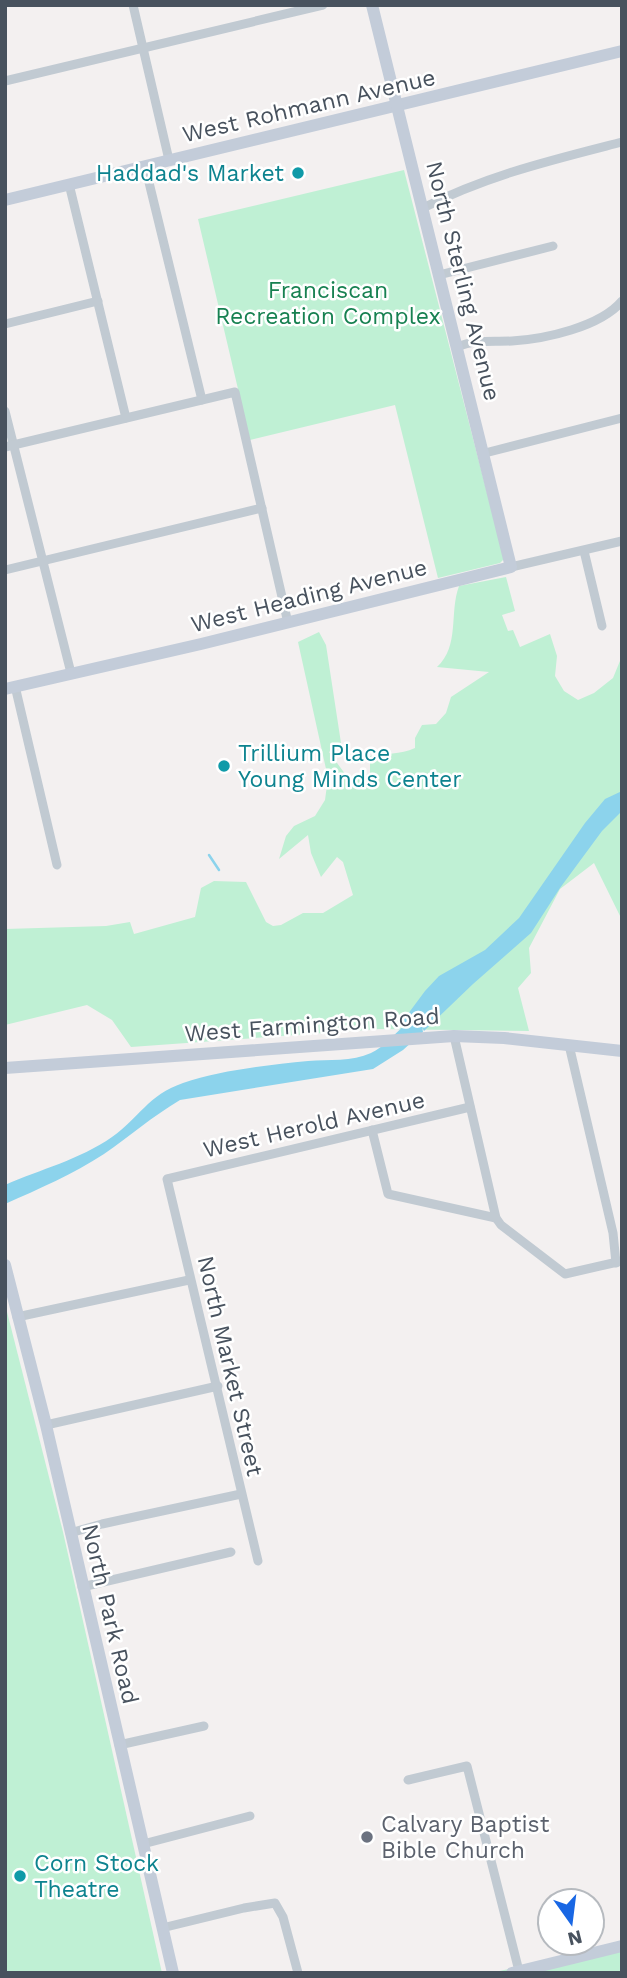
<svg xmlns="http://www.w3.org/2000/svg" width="627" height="1978" font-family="'Work Sans',sans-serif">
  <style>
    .green { fill: #bff0d4 }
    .water { fill: #8cd3ec }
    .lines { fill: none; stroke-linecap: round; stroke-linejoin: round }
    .stream { stroke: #8cd3ec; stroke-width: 2.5 }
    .street { stroke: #c1cad2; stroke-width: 9 }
    .secondary { stroke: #c3ccd9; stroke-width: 12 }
    .culture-dot { fill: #0f9aa8; stroke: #fff; stroke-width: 2.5 }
    .worship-dot { fill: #6b7280; stroke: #fff; stroke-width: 2.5 }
    .labels { text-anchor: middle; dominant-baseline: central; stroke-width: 5; stroke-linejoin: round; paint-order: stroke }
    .street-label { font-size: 23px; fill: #48525e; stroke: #fff }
    .culture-label { font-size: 23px; fill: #0d838f; stroke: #fff; text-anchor: start }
    .park-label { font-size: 23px; fill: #178151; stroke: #fff }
    .worship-label { font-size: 23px; fill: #5b616d; stroke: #fff; text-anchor: start }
  </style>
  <rect width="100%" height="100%" fill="#f3f0f0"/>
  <g class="green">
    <polygon points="404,170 504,559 500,563 438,578 395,405 250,440 198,219"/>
    <path d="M506 577 515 611 502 615 508 631 513 630 520 647 550 634 557 656 555 676 564 691 578 700 594 693 613 678 622 656V920L594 863 560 889 529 948 531 973 518 988 529 1031 379 1029 131 1047 112 1020 87 1005 5 1025V929L106 926 130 922 134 934 195 917 201 888 214 881 246 882 266 922 273 926 281 925 303 913H323L353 895 343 862 337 857 321 877 311 853 308 835 279 859 286 836 294 826 315 816 325 800 328 778 298 642 319 632 326 645 341 743 329 752 351 782 370 773V756C385 753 400 755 415 748V738L422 725 436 724 446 713 451 697 489 672 437 667C460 646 449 613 459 586Z"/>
    <polygon points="5,1304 63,1532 162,1973 5,1973"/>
    <polygon points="622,1945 622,1973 490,1973"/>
  </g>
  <path class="water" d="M622 791V811L602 831 560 888 531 933 473 984 424 1031 422 1027 423 1032 403 1050 373 1069 180 1100C153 1116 130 1136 104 1154 73 1174 39 1189 5 1204V1185C41 1169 79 1160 112 1137 139 1118 148 1095 183 1083 221 1070 268 1065 308 1061 329 1059 352 1062 371 1053 384 1047 393 1035 404 1026H399L425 991 439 976 485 950 519 918 585 823 605 799Z"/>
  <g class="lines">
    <polyline class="stream" points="209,855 219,870"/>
    <g class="street">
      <polyline points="133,5 169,160"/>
      <polyline points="5,81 323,5"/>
      <polyline points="145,166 202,400"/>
      <polyline points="69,184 126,418"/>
      <path d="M423 208C488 175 552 160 622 142"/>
      <polyline points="439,275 553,246"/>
      <polyline points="5,324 98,301"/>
      <path d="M458 347C474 339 494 342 512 341 545 339 600 327 622 301"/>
      <polyline points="5,411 71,673"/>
      <polyline points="5,447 235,392 288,623"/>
      <polyline points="485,453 622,418"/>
      <polyline points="584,551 602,626"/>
      <polyline points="511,567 622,541"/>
      <polyline points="5,570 262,508"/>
      <polyline points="15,686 57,865"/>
      <polyline points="454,1036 496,1218 501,1225 565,1274 622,1261"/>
      <polyline points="569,1045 613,1233 616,1263"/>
      <polyline points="372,1130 388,1194 496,1218"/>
      <polyline points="17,1317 189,1280"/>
      <polyline points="46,1425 218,1386"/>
      <polyline points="70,1533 102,1524 241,1494"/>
      <polyline points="258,1561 167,1179 470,1107"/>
      <polyline points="82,1587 231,1552"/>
      <polyline points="119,1745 204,1726"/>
      <polyline points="408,1780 467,1766 519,1971"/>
      <polyline points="143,1844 250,1816"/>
      <polyline points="162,1928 244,1908 275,1903 283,1917 298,1973"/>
    </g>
    <g class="secondary">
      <polyline points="5,200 622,51"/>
      <polyline points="5,689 201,644 511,567 372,5"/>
      <polyline points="5,1068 454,1036 504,1038 622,1051"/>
      <polyline points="5,1265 46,1425 173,1973"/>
      <polyline points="512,1973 622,1946"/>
    </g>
  </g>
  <g class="culture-dot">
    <circle cx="298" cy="173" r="7"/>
    <circle cx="224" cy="766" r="7"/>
    <circle cx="20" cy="1876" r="7"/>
  </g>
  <circle class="worship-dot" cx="367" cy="1837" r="7"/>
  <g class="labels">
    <g class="street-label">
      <text transform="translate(309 106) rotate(-13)">West Rohmann Avenue</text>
      <text transform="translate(463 281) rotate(76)">North Sterling Avenue</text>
      <text transform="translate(309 596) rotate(-14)">West Heading Avenue</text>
      <text transform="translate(312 1025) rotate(-4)">West Farmington Road</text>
      <text transform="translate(314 1125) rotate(-13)">West Herold Avenue</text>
      <text transform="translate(230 1366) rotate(77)">North Market Street</text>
      <text transform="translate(110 1614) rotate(77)">North Park Road</text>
    </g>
    <g class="culture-label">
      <text x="284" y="173" text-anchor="end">Haddad's Market</text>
      <text x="238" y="753">Trillium Place<tspan x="238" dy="26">Young Minds Center</tspan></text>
      <text x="34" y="1863">Corn Stock<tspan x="34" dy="26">Theatre</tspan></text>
    </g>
    <g class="park-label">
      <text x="328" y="290">Franciscan<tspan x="328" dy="26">Recreation Complex</tspan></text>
    </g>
    <g class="worship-label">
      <text x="381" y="1824">Calvary Baptist<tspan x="381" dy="26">Bible Church</tspan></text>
    </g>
  </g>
  <rect width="627" height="1978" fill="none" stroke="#48525e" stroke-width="14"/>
  <g transform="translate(571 1922) rotate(166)"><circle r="33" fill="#ffffff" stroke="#b6babf" stroke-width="2"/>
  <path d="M0-5L12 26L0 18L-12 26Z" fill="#1967e4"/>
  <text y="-10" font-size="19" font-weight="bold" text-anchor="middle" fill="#48525e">N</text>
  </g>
</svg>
